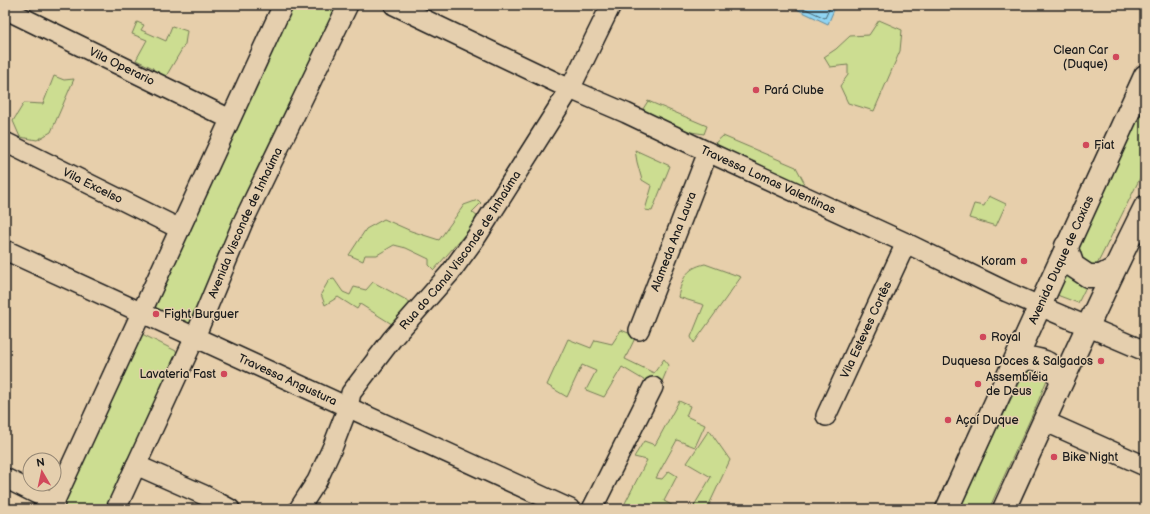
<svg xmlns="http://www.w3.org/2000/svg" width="1150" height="514" font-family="'Balsamiq Sans',sans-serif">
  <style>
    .green { fill: #ccdd91; stroke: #747c56 }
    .water { fill: #90d4f2; stroke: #628a9c }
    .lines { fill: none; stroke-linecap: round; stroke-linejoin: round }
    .shore { stroke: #4a6672; stroke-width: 1 }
    .minor-casing { stroke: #1c1c1c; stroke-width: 22 }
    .major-casing { stroke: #1c1c1c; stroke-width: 25 }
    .minor { stroke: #e5cfae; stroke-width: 19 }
    .major { stroke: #e5cfae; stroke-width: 22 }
    .poi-dot { fill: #d1495b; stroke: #e5cfae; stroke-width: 1.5 }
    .labels { text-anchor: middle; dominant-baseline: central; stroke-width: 3; stroke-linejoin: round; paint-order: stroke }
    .poi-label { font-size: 12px; fill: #1c1c1c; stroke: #e5cfae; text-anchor: start }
    .street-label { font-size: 12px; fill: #1c1c1c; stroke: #e5cfae }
  </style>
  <rect width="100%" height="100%" fill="#e7cfab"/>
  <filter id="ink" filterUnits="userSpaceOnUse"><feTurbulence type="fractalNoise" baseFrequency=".025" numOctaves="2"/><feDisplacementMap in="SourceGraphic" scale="8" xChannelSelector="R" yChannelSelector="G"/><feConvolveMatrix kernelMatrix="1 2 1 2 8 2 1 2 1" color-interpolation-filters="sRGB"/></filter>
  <g filter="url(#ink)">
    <g class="green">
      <polygon points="287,5 336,5 341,8 194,329 149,308"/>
      <polygon points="879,20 902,30 900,51 874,111 848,103 840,86 848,75 848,65 830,67 824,57 836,49 850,36 869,35"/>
      <polygon points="137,22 144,25 141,30 166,41 172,26 187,31 185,44 162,83 154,79 153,68 136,60 147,40 132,34"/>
      <polygon points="54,76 64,80 74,79 51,132 37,140 20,137 13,121 24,103 43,104"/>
      <polygon points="1145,95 1145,168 1078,303 1057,295"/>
      <polygon points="648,101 707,126 704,134 691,132 684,136 642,118 643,109"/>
      <polygon points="723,136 796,167 804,182 800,187 716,152 714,144"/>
      <polygon points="635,150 670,166 652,211 645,210 652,186 642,180 637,162"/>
      <polygon points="989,196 1006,204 996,226 969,218 974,204 984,206"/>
      <polygon points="478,200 481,203 472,212 479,218 434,270 429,265 429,259 406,248 394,245 377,255 365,255 363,261 349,255 366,229 384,219 411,231 439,240 464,205"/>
      <path d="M705 264 741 277 694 343 691 337 704 305 678 297C682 279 686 268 705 264Z"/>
      <polygon points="334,279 343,292 350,295 354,287 366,290 373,282 412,303 395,326 360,304 357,309 338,297 325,305 321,294 329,280"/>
      <polygon points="621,330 636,336 625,359 654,373 664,359 669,365 659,389 622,367 604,397 586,390 596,371 582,365 567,397 547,385 568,339 591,348 595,340 612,344"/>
      <polygon points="140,333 178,352 106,509 55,509"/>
      <polygon points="1026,367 1049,375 1034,411 989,509 959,509"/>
      <polygon points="679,401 690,406 686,416 705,425 695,447 677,440 656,478 662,479 669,471 677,476 664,501 679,509 622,509 647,460 634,457 644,441 655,445"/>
      <polygon points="709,430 730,460 707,509 692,509 711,477 687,463"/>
    </g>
    <polygon class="water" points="788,5 836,5 828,24"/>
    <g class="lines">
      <polyline class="shore" points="797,5 825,18 826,16 831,5"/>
      <g class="minor-casing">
        <g id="minor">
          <path id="s1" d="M394 5 570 89 626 113 708 152 906 243 1007 292 1145 351"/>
          <path id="s2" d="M15 14 230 119"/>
          <path id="s3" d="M5 142 180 229"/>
          <path id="s4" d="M5 250 570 509"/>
          <path id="s5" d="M639 330 708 152"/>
          <path id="s6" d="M826 416 906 243"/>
          <polyline points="1044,421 1145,466"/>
          <polyline points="136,465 204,495 230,509"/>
          <polyline points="5,478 55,503"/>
          <polyline points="51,509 283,5"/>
          <path id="s7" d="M116 509 195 337 243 222 348 5"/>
          <path id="s8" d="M299 509 317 481 333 446 348 407 351 393 392 339 450 273 477 236 570 89 611 5"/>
          <polyline points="592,509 653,387"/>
        </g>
      </g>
      <g class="major-casing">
        <g id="major">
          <polyline points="1066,246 1073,266 1088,276 1101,276 1114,269"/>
          <path d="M1011 370 1026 358C1047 360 1051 363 1062 381"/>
          <path id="s9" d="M947 509 1145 76"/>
          <path d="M1004 509C1050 408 1095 307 1145 207"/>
        </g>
      </g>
      <use href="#minor" class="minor"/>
      <use href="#major" class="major"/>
    </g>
  </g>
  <g class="poi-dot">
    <circle cx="1116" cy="57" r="4"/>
    <circle cx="756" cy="90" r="4"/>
    <circle cx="1086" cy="145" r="4"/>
    <circle cx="1024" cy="261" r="4"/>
    <circle cx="156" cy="314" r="4"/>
    <circle cx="983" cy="337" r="4"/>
    <circle cx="1101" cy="361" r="4"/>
    <circle cx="224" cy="374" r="4"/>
    <circle cx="978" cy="384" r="4"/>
    <circle cx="948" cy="420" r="4"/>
    <circle cx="1054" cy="457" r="4"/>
  </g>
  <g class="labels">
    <g class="poi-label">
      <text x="1108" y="50" text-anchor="end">Clean Car<tspan x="1108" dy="14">(Duque)</tspan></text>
      <text x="764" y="90">Pará Clube</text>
      <text x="1094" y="145">Fiat</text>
      <text x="1016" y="261" text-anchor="end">Koram</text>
      <text x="164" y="314">Fight Burguer</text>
      <text x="991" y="337">Royal</text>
      <text x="1093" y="361" text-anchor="end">Duquesa Doces &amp; Salgados</text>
      <text x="216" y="374" text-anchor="end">Lavateria Fast</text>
      <text x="986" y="377">Assembléia<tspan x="986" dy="14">de Deus</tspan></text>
      <text x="956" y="420">Açaí Duque</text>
      <text x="1062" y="457">Bike Night</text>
    </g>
    <g class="street-label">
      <text stroke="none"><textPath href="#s2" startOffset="119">Vila Operario</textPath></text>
      <text stroke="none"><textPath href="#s1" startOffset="413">Travessa Lomas Valentinas</textPath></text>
      <text stroke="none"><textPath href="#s3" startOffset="98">Vila Excelso</textPath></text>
      <text stroke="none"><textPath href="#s7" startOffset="314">Avenida Visconde de Inhaúma</textPath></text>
      <text stroke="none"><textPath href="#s5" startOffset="95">Alameda Ana Laura</textPath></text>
      <text stroke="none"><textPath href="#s8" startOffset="308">Rua do Canal Visconde de Inhaúma</textPath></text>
      <text stroke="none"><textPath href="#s9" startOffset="274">Avenida Duque de Caxias</textPath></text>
      <text stroke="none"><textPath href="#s6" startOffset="95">Vila Esteves Cortês</textPath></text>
      <text stroke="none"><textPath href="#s4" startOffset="311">Travessa Angustura</textPath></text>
    </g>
  </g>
  <rect width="1150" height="514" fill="none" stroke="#e5cfae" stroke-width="20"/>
  <rect x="10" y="10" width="1130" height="494" fill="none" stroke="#1c1c1c" stroke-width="1.5" filter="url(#ink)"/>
  <g transform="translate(42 472) rotate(351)"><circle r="19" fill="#e5cfae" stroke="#958774"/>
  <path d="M0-3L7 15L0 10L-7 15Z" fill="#d1495b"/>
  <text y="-6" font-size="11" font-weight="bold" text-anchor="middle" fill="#1c1c1c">N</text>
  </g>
</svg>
